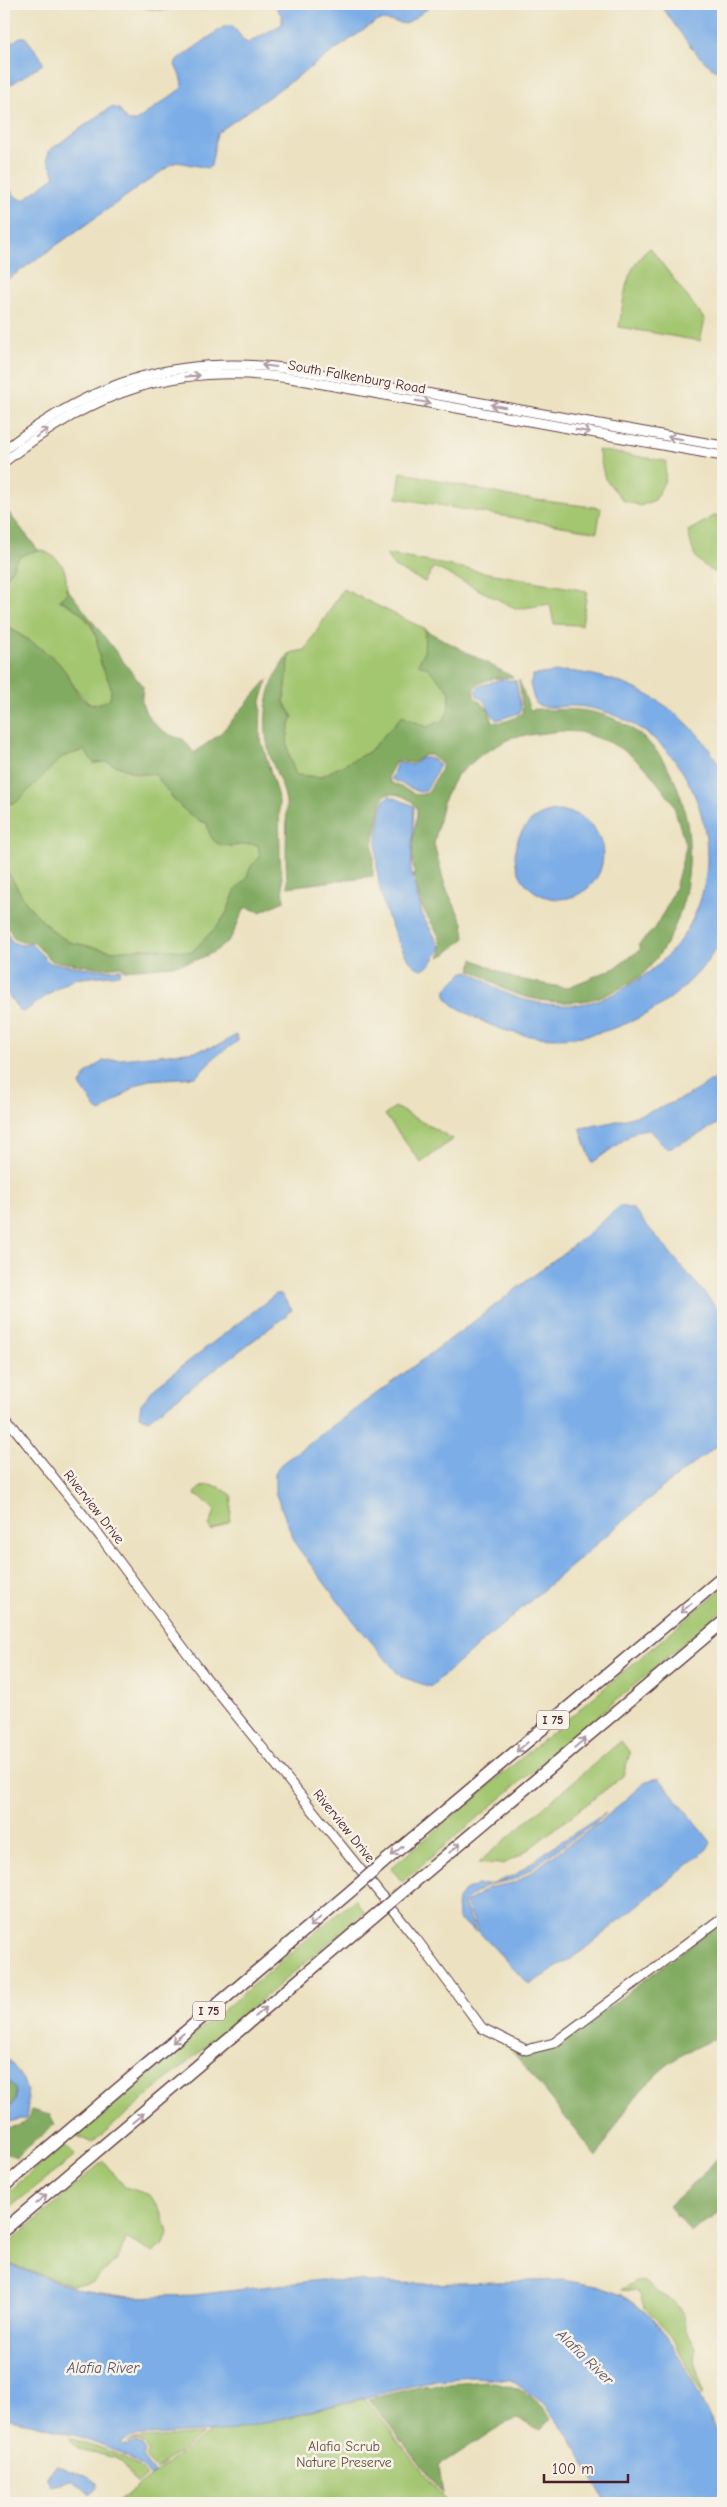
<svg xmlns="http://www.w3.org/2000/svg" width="727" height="2507" font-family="'Comic Neue',sans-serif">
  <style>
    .green { fill: #a3c66f; stroke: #76724d }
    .forest { fill: #82ab62; stroke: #666546; fill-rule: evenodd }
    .water { fill: #7cade7; stroke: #636689 }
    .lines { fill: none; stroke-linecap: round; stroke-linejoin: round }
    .secondary-casing { stroke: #623c42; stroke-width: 11 }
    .highway-casing { stroke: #623c42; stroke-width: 14 }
    .secondary { stroke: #fff; stroke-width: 9 }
    .highway { stroke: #fff; stroke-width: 11 }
    .highway-bridge-casing { stroke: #623c42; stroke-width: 14; stroke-linecap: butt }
    .highway-bridge { stroke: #fff; stroke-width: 11 }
    .oneway { stroke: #ae9aa0 }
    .labels { text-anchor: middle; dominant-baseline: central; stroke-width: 5; stroke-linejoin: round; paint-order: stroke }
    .shield { fill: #f7f3e8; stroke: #7e5f64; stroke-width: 1 }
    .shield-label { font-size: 12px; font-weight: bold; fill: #4a1f2b }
    .street-label { font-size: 14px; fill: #4a1f2b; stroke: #f7f3e8 }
    .park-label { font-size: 14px; fill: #65513f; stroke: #f7f3e8 }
    .water-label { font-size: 15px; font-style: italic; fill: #5c516d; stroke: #f7f3e8 }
  </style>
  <rect width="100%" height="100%" fill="#f7f3e8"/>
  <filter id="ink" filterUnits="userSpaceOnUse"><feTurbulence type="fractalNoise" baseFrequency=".02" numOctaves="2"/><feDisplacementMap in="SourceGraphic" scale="10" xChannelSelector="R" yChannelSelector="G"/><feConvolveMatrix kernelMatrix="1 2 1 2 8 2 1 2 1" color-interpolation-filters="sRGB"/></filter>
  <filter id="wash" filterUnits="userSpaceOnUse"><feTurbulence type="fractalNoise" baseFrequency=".0096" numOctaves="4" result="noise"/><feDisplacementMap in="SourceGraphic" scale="20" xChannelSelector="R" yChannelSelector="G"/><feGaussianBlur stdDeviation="1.12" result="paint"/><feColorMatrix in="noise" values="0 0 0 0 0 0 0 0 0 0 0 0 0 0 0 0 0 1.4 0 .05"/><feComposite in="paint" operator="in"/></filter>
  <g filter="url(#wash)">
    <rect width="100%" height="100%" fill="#ece2c1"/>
    <g class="green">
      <path d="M135 4H174V7C162 14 146 8 135 4Z"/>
      <path d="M650 248 705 320 700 341 619 327C625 295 624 269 650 248Z"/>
      <polygon points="598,450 666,461 665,480 655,500 640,506 623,500 605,479"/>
      <polygon points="401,472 513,497 601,508 597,532 397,498"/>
      <path d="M714 516H723V569L715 572C694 562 693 553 688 531Z"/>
      <path d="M42 550C66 562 66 569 67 594L59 600C77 608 90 619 96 637 99 646 98 655 101 664 106 679 113 682 110 700L98 704 88 703 44 650 4 624V580C9 576 9 573 11 567 18 553 29 552 42 550Z"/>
      <polygon points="386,554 587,591 582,625 554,624 550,604 517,609 434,567 425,582 394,567"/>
      <path d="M343 589 425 629C424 664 428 667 450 692L448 711 444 720 427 727 402 716 369 752 320 777 296 775C288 754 283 739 293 717L284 702 290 653 305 650Z"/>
      <polygon points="84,750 94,763 107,762 138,774 155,774 198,821 207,823 231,847 249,843 258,845 260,857 251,866 246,879 236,889 227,912 219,924 192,952 151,948 112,951 69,942 51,930 27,904 8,872 4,860 4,805 17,802 62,757"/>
      <polygon points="395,1107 453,1139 421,1163 385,1115"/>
      <path d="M209 1485 219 1487 232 1495 230 1521 211 1531 209 1526 215 1511 203 1499 195 1495C197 1488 202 1486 209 1485Z"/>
      <polygon points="723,1588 723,1610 402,1882 391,1868"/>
      <polygon points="621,1741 630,1753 623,1776 521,1855 503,1864 478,1863"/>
      <polygon points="355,1899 365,1912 92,2143 75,2135"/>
      <polygon points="64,2144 75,2156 4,2212 4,2196"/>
      <polygon points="103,2161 125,2187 150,2195 163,2215 168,2233 164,2245 153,2253 126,2238 119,2257 94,2282 87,2284 72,2285 12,2265 4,2260 4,2248"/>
      <polygon points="635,2281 647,2282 658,2293 673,2301 684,2315 685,2328 696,2348 695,2365 703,2389 703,2396 671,2336 644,2307 640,2295 636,2291 621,2290"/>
      <polygon points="365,2398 447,2503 116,2503 211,2431 234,2430"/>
      <polygon points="203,2434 156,2470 145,2457 148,2450 145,2444 135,2440 128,2442 133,2439"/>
      <path d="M69 2438C91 2445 135 2456 147 2476L137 2484C132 2477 125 2463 117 2459 101 2451 76 2457 69 2438Z"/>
    </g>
    <g class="forest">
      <path d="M4 507 39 551C8 555 20 566 4 580Z"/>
      <path d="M66 587 143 687C143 691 141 699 142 703 148 722 165 736 183 739L194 753 220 734 268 679 261 701 260 736 279 801 280 856 284 901 260 912 246 907C239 916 235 935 228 941 202 967 157 967 124 970L122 966 103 968 52 961 33 942H21L14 939 9 928 4 926V860L8 872 27 904 51 930 69 942 112 951 151 948 192 952 219 924 227 912 236 889 246 879 251 866 260 857 258 845C237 840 212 859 207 823 183 816 169 793 155 774H138L107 762 94 763 84 750 62 757 17 802 4 805V624C24 640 50 649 65 671 72 681 77 697 88 703 95 706 104 702 110 699 113 682 106 679 101 663 98 656 98 649 97 641 94 621 77 607 59 600L67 594Z"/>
      <path d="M425 630 513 677C501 678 483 677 474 689V697L488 709 493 722C502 724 517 718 523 712L519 680 530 710C538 708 543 710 552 710 698 697 727 892 642 975 621 989 599 1001 572 1002 551 1003 526 999 506 990 493 984 483 974 470 970L473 959 513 978 566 988 615 968 641 949 638 945 653 930 665 910 675 888 686 847 673 803 647 769 628 753 609 742 580 732 560 731 513 737 482 754 456 776 443 801 434 844 445 886 463 923 465 938 446 954 439 957C450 942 425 918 420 902 415 881 411 861 413 840 414 829 417 820 417 809 414 799 395 791 385 795L382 800 373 845V876L288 887C284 859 288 831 286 802 284 787 276 773 271 759 260 723 265 683 290 653L284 702 293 717C283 739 288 754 296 775L320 777 369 752 402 716 427 727 444 720 448 711 450 692 428 668 418 664 424 652ZM424 755H431L443 765 428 793 418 795 390 782 388 776 396 761 413 763Z"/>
      <path d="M723 1920V2037C659 2055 628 2102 597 2157L509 2047 524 2052 566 2040Z"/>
      <polygon points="4,2074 16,2090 16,2099 8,2108 4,2108"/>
      <path d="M31 2110 50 2115 55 2124 16 2157 4 2152V2128C19 2126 27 2125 31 2110Z"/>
      <polygon points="723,2151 723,2211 691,2232 669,2206 704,2174"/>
      <path d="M488 2381C520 2387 530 2391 551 2418L541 2430 516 2419 503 2424 439 2466 443 2494 369 2399 423 2386Z"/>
    </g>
    <g class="water">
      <polygon points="274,4 434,4 406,24 383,20 375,22 217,133 211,166 208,168 177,162 172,164 4,282 4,185 19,199 25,199 55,176 47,158 50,150 111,107 119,109 127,121 136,121 182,88 182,80 175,65 177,60 225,26 233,26 244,41 248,43 282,24 282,16"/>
      <path d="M660 4H720L723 9V72C700 68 675 23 660 4Z"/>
      <polygon points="20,37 25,37 40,56 43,64 7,87 4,83 4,49"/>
      <path d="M566 671C632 676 693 712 723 772V937C674 1027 557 1068 467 1013 457 1007 444 1002 446 989L462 973 467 971C480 976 491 986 503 992 523 1002 551 1006 573 1005 599 1003 621 992 642 977 717 926 727 829 673 758 651 730 611 708 575 706 562 705 546 711 535 703L530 684 533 675Z"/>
      <path d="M501 679 516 681 521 710 519 713 497 720C488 714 490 703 477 696L476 690 480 686Z"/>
      <polygon points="421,758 430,758 440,765 426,791 419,792 391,779 397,763 413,765"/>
      <path d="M390 796 414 806 411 871 422 914 441 948 430 965 422 969C411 967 405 954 400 945 376 898 370 851 384 800Z"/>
      <circle cx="559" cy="855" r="44"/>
      <polygon points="4,929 6,929 11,941 20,945 31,944 50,963 103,970 121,969 120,974 74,979 56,989 24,1012 19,1010 4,989"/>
      <polygon points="236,1035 238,1041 217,1055 196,1077 148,1080 135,1086 101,1112 97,1110 80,1085 87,1073 103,1061 196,1051 219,1045"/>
      <path d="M723 1073 722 1121 698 1135 667 1149 648 1129 636 1131 592 1163 580 1128C633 1120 680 1105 723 1073Z"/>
      <polygon points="620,1206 633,1209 723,1315 723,1441 663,1487 430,1687 400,1676 347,1613 296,1545 275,1492 275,1474 281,1464 468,1326 589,1233"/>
      <polygon points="276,1294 281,1294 292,1310 286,1314 287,1315 148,1420 139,1416 141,1404 155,1387"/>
      <polygon points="659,1778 711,1842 707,1849 582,1951 529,1985 478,1931 466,1903 488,1888 517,1882 600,1822 646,1781"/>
      <polygon points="606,1813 599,1820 516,1879 488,1885 469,1897 464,1904 476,1932 458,1919 457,1901 463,1892 477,1885 491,1884 515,1875 551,1848"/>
      <path d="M4 2054C21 2076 33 2088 26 2118L4 2123V2108H9L16 2099V2090L4 2074Z"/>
      <path d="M4 2263 81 2290 129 2297 195 2295 320 2280 427 2284 562 2280 596 2286 622 2295 649 2315 668 2338 691 2378 723 2446V2503H606L571 2439 543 2403 511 2380 473 2377 436 2380 234 2430 133 2436 121 2443 124 2446 135 2442 143 2446 145 2450 142 2457 154 2473 151 2477C134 2447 38 2423 4 2418Z"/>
      <path d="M56 2466C63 2466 93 2478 97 2483V2488L90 2494 71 2480 51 2485 46 2477Z"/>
    </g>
  </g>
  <g filter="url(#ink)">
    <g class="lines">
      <g class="secondary-casing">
        <g id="secondary">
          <path d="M4 450C95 380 177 354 292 369L723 446"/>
          <path d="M4 462C92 391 176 362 290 378L723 456"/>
          <polyline points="4,1415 100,1536 203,1674 417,1940 482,2028 526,2050 554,2043 723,1917"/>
        </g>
      </g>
      <g class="highway-casing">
        <g id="highway">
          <polyline points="383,1863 723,1577"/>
          <polyline points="405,1890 723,1622"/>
          <polyline points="4,2186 352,1890"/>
          <polyline points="4,2230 373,1917"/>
        </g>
      </g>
      <use href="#secondary" class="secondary"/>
      <use href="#highway" class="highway"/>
      <g class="highway-bridge-casing">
        <g id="highway-bridge">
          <polyline points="352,1890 383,1863"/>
          <polyline points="373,1917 405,1890"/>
        </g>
      </g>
      <use href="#highway-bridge" class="highway-bridge"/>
    </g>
    <defs><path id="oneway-shaft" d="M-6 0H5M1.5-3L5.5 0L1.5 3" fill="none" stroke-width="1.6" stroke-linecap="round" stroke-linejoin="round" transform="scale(1.25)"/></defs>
    <g class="oneway">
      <use href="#oneway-shaft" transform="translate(269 366) rotate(-173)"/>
      <use href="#oneway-shaft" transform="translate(193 376) rotate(-6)"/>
      <use href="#oneway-shaft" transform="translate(423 402) rotate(10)"/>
      <use href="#oneway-shaft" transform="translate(498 406) rotate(-170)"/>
      <use href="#oneway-shaft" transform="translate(583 431) rotate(10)"/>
      <use href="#oneway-shaft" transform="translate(42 433) rotate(-34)"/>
      <use href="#oneway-shaft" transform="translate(675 438) rotate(-170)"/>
      <use href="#oneway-shaft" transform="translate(686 1608) rotate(140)"/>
      <use href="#oneway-shaft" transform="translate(580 1743) rotate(-40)"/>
      <use href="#oneway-shaft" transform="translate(522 1747) rotate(140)"/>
      <use href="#oneway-shaft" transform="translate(455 1848) rotate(-40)"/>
      <use href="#oneway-shaft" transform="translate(397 1851) rotate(140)"/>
      <use href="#oneway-shaft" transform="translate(315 1922) rotate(140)"/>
      <use href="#oneway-shaft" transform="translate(261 2012) rotate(-40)"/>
      <use href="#oneway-shaft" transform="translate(178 2038) rotate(140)"/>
      <use href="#oneway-shaft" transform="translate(138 2118) rotate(-40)"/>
      <use href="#oneway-shaft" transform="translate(41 2199) rotate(-40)"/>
    </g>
  </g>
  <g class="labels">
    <g class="shield">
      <rect x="537" y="1710.5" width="32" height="19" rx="4"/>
      <rect x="193" y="2001.5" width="32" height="19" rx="4"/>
    </g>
    <g class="shield-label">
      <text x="553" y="1720">I 75</text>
      <text x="209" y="2011">I 75</text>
    </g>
    <g class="street-label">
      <text transform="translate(357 377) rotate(10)">South Falkenburg Road</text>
      <text transform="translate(94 1507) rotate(52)">Riverview Drive</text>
      <text transform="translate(344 1826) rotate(51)">Riverview Drive</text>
    </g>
    <g class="park-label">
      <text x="344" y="2446">Alafia Scrub<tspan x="344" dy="16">Nature Preserve</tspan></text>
    </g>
    <g class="water-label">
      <text transform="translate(585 2357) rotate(44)">Alafia River</text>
      <text x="103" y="2368">Alafia River</text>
    </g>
  </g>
  <rect width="727" height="2507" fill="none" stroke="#f7f3e8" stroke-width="20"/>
  <path d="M544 2474v8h84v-8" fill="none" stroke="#4a1f2b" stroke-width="2.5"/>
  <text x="552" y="2474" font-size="15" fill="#4a1f2b" stroke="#f7f3e8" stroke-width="4" paint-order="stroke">100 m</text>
</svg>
